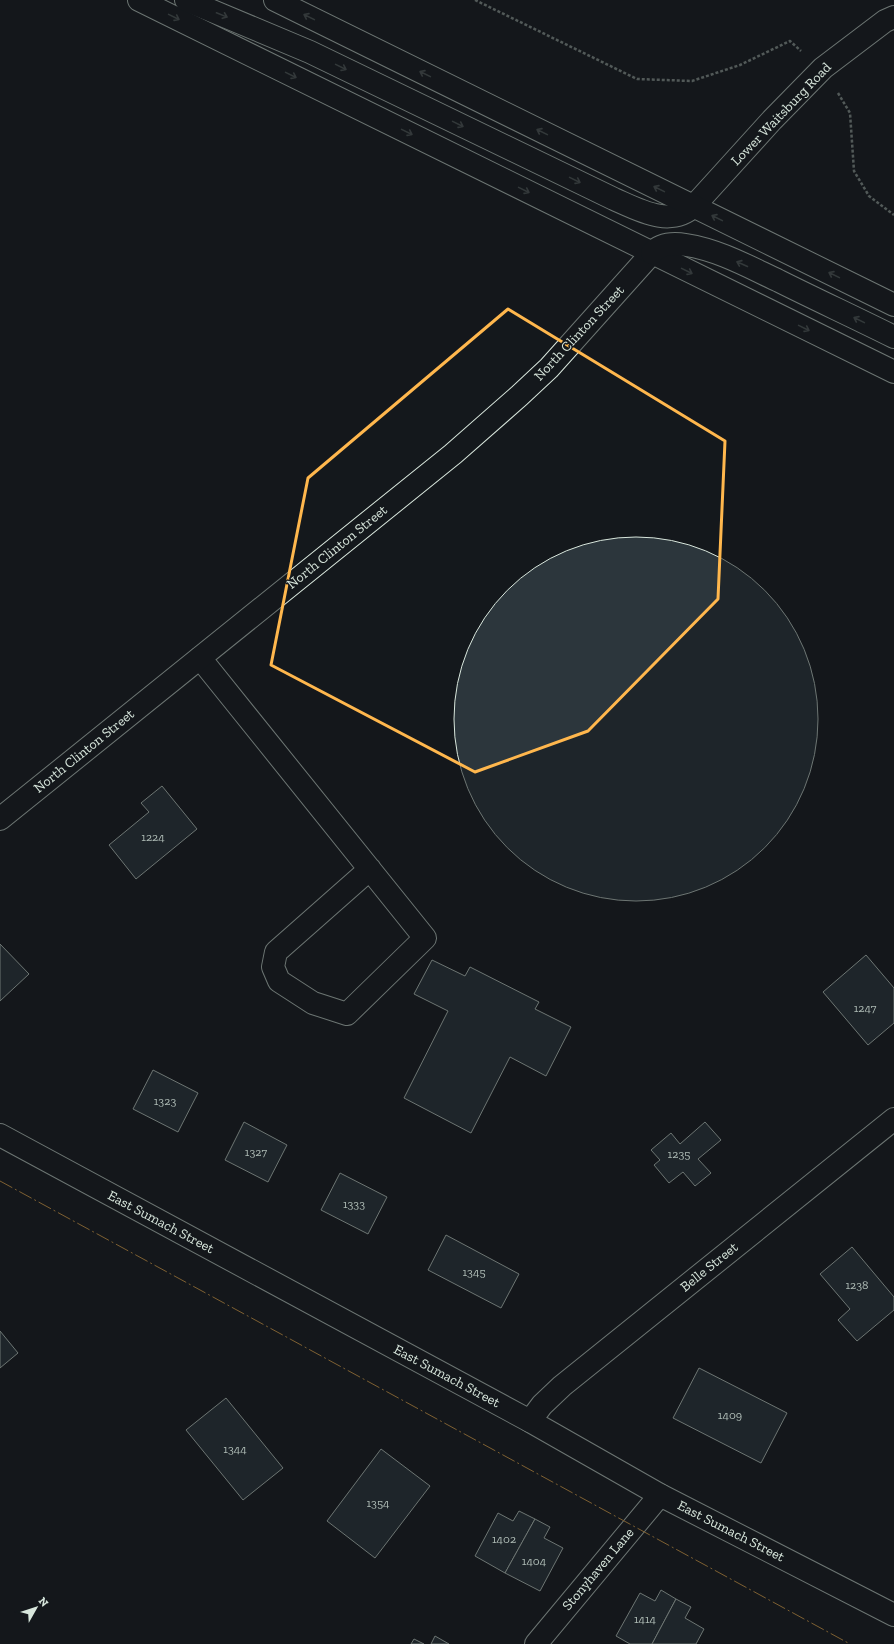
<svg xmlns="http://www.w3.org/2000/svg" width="894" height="1644" font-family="'Zilla Slab',serif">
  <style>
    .building { fill: #2c363c; stroke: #d8e6dc }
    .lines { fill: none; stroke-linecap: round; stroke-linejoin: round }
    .minor-casing { stroke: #d8e6dc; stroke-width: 24 }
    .major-casing { stroke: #d8e6dc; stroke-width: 24 }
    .highway-casing { stroke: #d8e6dc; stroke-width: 24 }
    .path { stroke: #9da8a2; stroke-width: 2.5; stroke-dasharray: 3 2; stroke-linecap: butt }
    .minor { stroke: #14181c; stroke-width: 22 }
    .major { stroke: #14181c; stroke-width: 22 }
    .highway { stroke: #14181c; stroke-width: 22 }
    .power { stroke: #ffb74d; stroke-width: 1; stroke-dasharray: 14 3 2 3; stroke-linecap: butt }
    .oneway { stroke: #59605f }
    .marked { fill: none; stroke: #ffb74d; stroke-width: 3; stroke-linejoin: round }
    .labels { text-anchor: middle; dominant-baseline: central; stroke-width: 3; stroke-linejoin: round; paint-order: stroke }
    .number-label { font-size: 12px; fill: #adbab4 }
    .street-label { font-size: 14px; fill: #d8e6dc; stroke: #14181c }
  </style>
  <rect width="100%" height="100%" fill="#14181c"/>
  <g class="building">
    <circle cx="636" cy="719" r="182"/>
    <polygon points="162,786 197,829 136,879 109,845 149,812 141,803"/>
    <polygon points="0,944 29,974 0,1001"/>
    <polygon points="866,955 894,988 894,1023 868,1045 823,992"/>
    <polygon points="432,960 465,976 470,967 539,1002 535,1009 571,1027 546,1076 510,1057 471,1133 404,1098 448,1011 414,994"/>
    <polygon points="153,1070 198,1093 178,1132 133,1109"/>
    <polygon points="244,1122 287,1145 268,1182 225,1160"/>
    <polygon points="705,1122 721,1140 698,1159 711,1173 695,1186 683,1172 669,1183 654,1165 660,1160 651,1150 671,1133 680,1144"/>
    <polygon points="340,1173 387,1197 368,1234 321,1210"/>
    <polygon points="446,1235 519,1274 501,1308 428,1270"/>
    <polygon points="852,1247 894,1297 894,1310 857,1341 838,1320 850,1309 820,1274"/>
    <polygon points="0,1331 18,1353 0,1368"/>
    <polygon points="699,1368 787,1413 761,1463 673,1418"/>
    <polygon points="226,1398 283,1468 243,1500 186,1430"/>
    <polygon points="381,1449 430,1486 375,1558 327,1521"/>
    <polygon points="519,1511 535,1519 505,1573 475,1556 498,1513 513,1521"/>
    <polygon points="535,1519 550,1527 544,1538 563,1548 540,1591 505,1573"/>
    <polygon points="661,1590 676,1599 652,1644 630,1644 616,1636 640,1593 655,1601"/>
    <polygon points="676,1599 691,1607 685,1618 704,1629 696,1644 652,1644"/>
    <polygon points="435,1636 449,1644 431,1644"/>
    <polygon points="414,1639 424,1644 411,1644"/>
  </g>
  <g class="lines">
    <g class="minor-casing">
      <g id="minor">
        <polyline points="200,658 425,938 347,1014 313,1003 279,981 273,967 276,952 370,869"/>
        <polyline points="0,1135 530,1421 660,1495 894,1615"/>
        <polyline points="530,1421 542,1405 562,1386 894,1119"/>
        <polyline points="536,1644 660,1495"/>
      </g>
    </g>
    <g class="major-casing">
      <g id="major">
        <polyline points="694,206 772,120 823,68 885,21 894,17"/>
        <polyline points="0,819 453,454 519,396 549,368 652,253"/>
      </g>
    </g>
    <g class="highway-casing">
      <g id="highway">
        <polyline points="139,0 894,372"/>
        <path d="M186 0 310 52 614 199C639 210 670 228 694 206"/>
        <polyline points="275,0 894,305"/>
        <path d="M652 253C661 243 674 243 686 245 719 250 749 267 779 281 817 300 856 318 894 337"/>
      </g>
    </g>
    <g class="path">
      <polyline points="475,0 637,79 692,81 740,65 790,41 801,51"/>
      <polyline points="838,93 850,113 854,171 869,196 894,215"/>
    </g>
    <use href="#minor" class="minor"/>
    <use href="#major" class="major"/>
    <use href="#highway" class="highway"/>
    <polyline class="power" points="0,1181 850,1644"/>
  </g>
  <defs><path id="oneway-shaft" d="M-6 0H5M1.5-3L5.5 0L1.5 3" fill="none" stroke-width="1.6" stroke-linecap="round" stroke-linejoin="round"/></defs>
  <g class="oneway">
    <use href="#oneway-shaft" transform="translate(222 15) rotate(22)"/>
    <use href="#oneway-shaft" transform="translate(174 17) rotate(26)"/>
    <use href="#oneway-shaft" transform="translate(309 17) rotate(-154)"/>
    <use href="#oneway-shaft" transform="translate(341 67) rotate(26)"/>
    <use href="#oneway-shaft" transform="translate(425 74) rotate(-154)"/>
    <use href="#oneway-shaft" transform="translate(291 75) rotate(26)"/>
    <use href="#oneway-shaft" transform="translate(458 124) rotate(26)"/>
    <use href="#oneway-shaft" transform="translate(407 132) rotate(26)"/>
    <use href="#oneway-shaft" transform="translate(542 132) rotate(-154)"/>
    <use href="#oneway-shaft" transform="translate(575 180) rotate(26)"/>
    <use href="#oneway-shaft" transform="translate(659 189) rotate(-154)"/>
    <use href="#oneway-shaft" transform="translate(524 190) rotate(26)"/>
    <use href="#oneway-shaft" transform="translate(717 218) rotate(-154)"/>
    <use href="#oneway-shaft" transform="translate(742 264) rotate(-156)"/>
    <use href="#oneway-shaft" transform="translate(687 271) rotate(26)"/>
    <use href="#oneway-shaft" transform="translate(834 275) rotate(-154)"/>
    <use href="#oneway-shaft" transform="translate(859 320) rotate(-154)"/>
    <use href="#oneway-shaft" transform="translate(804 328) rotate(26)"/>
  </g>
  <path d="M0 0H894V1644H0ZM508 309 725 441 718 599 588 731 475 772 271 665 308 478Z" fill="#14181c" fill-opacity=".55" fill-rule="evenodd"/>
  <path class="marked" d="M508 309 725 441 718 599 588 731 475 772 271 665 308 478Z"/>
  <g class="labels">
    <g class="number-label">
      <text x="153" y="837">1224</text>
      <text x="865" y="1008">1247</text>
      <text x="165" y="1101">1323</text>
      <text x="256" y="1152">1327</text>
      <text x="679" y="1154">1235</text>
      <text x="354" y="1204">1333</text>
      <text x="474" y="1272">1345</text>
      <text x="857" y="1285">1238</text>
      <text x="730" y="1415">1409</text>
      <text x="235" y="1449">1344</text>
      <text x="378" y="1503">1354</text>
      <text x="504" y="1539">1402</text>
      <text x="534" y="1561">1404</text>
      <text x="645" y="1619">1414</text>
    </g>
    <g class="street-label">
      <text transform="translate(781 114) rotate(-46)">Lower Waitsburg Road</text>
      <text transform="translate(579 333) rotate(-47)">North Clinton Street</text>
      <text transform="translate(337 547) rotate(-39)">North Clinton Street</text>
      <text transform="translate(84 751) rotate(-39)">North Clinton Street</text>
      <text transform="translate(161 1222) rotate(28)">East Sumach Street</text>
      <text transform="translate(709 1267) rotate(-39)">Belle Street</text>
      <text transform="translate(447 1376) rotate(28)">East Sumach Street</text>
      <text transform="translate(731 1531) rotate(27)">East Sumach Street</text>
      <text transform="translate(598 1569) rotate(-50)">Stonyhaven Lane</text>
    </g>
  </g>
  <g transform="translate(36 1608) rotate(51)" stroke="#14181c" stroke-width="3" paint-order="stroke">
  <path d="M0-3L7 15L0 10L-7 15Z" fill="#d8e6dc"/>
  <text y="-6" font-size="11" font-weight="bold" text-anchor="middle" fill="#d8e6dc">N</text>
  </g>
</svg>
